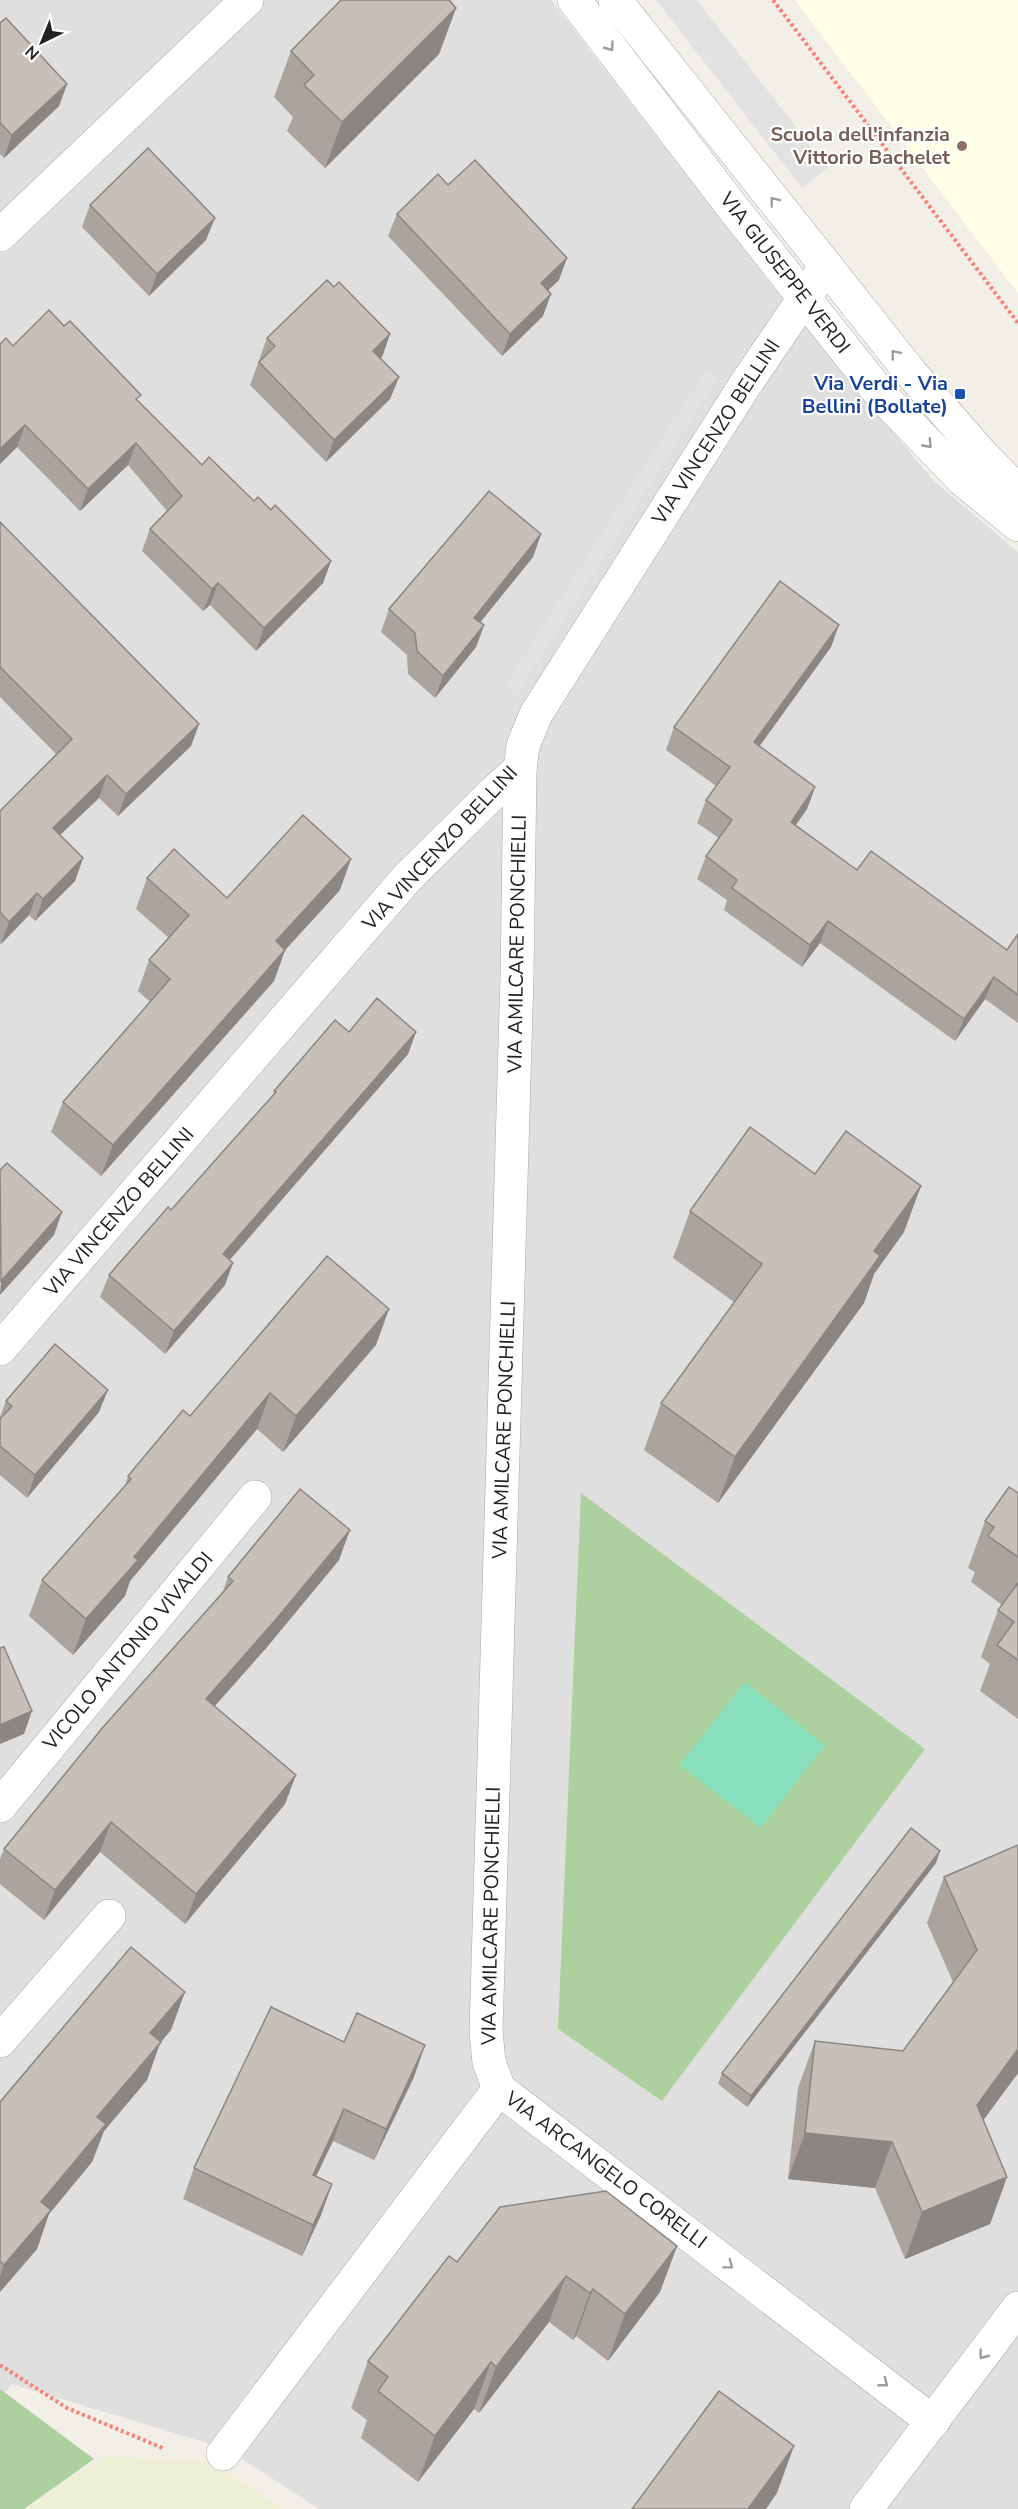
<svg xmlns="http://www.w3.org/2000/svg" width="1018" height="2509" font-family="'Nunito Sans',sans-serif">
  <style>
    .residential { fill: #e0dfdf }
    .education { fill: #ffffe5 }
    .farmland { fill: #eef0d5 }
    .forest { fill: #add19e }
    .pitch { fill: #88e0be }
    .parking { fill: #e2e2e2 }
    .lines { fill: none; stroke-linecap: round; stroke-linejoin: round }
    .minor-casing { stroke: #a9a9a9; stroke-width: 34 }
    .path { stroke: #fa8072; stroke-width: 4; stroke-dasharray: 3 3; stroke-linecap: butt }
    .minor { stroke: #fff; stroke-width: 33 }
    .wall { fill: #aba49e }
    .shaded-wall { fill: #8b8681 }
    .building { fill: #c7bfb8; stroke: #8b8681; stroke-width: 1.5 }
    .oneway { stroke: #9c9c9c }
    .education-dot { fill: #8d6e63; stroke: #fff; stroke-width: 2 }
    .transit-dot { fill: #1a4fb4; stroke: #fff; stroke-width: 2 }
    .labels { text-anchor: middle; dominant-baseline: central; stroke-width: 4.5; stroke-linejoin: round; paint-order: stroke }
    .education-label { font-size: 20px; font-weight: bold; fill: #785e54; stroke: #fff; text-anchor: end }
    .street-label { font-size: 20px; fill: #222; stroke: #fff }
    .transit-label { font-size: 20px; font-weight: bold; fill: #164399; stroke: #fff; text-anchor: end }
  </style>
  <rect width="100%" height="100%" fill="#f2efe9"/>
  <polygon class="residential" points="0,0 551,0 777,292 933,480 1018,552 1018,2509 319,2509 227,2449 12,2384 0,2400"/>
  <polygon class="education" points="795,0 1018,0 1018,293"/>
  <polygon class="farmland" points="103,2456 211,2462 284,2509 27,2509"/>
  <g class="forest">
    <polygon points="581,1493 925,1749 662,2101 558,2029"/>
    <polygon points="0,2389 94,2459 24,2509 0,2509"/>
  </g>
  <polygon class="pitch" points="745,1682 825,1745 761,1828 680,1765"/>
  <g class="parking">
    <polygon points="656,0 697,0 828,168 802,188"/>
    <polygon points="706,369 719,377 516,696 504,687"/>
  </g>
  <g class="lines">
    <g class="minor-casing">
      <g id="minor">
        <polyline points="574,0 733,208 882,396 963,480 1018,525"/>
        <polyline points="615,0 911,373 984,457 1018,491"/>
        <polyline points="0,235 247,0"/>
        <polyline points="0,1349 407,878 494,792 520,769 523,746 536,714 745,385 826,266"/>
        <polyline points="0,1806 255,1497"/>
        <polyline points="0,2041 109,1916"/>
        <polyline points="499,2089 489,2062 486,2032 517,976 520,769"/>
        <polyline points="499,2089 933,2422"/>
        <polyline points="223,2454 499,2089"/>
        <polyline points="866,2509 1018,2308"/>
      </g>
    </g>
    <g class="path">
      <polyline points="773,0 1018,323"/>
      <polyline points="0,2365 67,2408 165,2449"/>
    </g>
    <use href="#minor" class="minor"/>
  </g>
  <g class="wall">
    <polygon points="456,8 439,54 325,168 287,131 293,117 274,97 291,51"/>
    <polygon points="0,23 67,84 59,106 4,158 0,154"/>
    <polygon points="448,185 559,280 548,290 543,316 502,356 388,236 397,214"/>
    <polygon points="90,205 206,240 149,296 82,227"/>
    <polygon points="390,334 382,357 380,358 399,377 390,399 326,462 250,385 267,338"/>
    <polygon points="0,344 13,346 138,401 202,465 254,501 271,510 331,561 323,583 256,651 210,605 203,611 142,551 150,529 167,511 128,465 80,511 17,447 0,464"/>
    <polygon points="0,522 199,724 191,746 118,816 99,798 60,835 83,858 75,881 35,921 29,915 1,944 0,943 0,811 56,754 0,697"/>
    <polygon points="541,534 533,557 480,622 484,625 476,647 435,698 408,674 407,655 381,632 389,609"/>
    <polygon points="831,647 759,746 815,787 807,809 796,825 857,870 1007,950 1018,934 1018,1023 985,999 955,1041 820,943 802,967 724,910 727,900 697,879 706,856 719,838 697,823 706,800 716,786 666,750 674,727"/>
    <polygon points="147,878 227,898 340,890 285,950 274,981 101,1176 51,1132 63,1102 150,1002 138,991 149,960 169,938 136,909"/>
    <polygon points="349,1032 416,1032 408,1054 229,1260 225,1285 165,1354 100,1297 109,1275 171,1210 273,1095 274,1091"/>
    <polygon points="815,1174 904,1232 874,1274 864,1303 718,1503 644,1450 661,1403 734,1302 673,1258 690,1211"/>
    <polygon points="376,1345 283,1452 257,1429 130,1581 125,1596 73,1655 29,1616 42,1580 125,1486 128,1476 190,1416"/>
    <polygon points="6,1401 99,1412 27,1498 0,1475 0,1417"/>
    <polygon points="1018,1493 1018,1719 980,1691 990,1664 981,1657 998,1610 1002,1605 971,1582 975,1572 968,1568 985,1521"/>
    <polygon points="339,1560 267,1647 215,1706 285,1804 185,1924 100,1852 44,1920 0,1884 0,1859 4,1849 222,1594 228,1577"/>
    <polygon points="1018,1845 1018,2073 983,2120 1007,2177 990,2224 905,2259 875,2188 788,2179 798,2088 815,2041 903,2051 953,1982 927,1923 944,1877"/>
    <polygon points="936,1863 747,2107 718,2084 722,2073"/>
    <polygon points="171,2030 160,2043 147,2080 104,2131 92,2162 49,2214 37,2249 0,2292 0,2102"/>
    <polygon points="414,2077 374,2160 333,2141 316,2176 332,2184 321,2215 302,2256 183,2199 194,2168"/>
    <polygon points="677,2246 660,2292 608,2361 576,2336 573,2340 549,2322 479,2413 474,2409 418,2482 361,2438 367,2420 351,2408 368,2361 457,2262"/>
  </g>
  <g class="shaded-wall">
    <polygon points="456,8 439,54 325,168 342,122"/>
    <polygon points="67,84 59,106 4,158 12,135"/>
    <polygon points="215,218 206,240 149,296 157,274"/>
    <polygon points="567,258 559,280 532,305 541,283"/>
    <polygon points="551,294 543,316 502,356 510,334"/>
    <polygon points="390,334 382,357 365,373 373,351"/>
    <polygon points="399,377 390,399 326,462 334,440"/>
    <polygon points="25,425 17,447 0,464 0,449"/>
    <polygon points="136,443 128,465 80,511 88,489"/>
    <polygon points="541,534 533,557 466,640 474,618"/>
    <polygon points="331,561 323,583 256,651 264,628"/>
    <polygon points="218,583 210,605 203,611 212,589"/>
    <polygon points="484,625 476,647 435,698 443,676"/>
    <polygon points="839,625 831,647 746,765 754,742"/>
    <polygon points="199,724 191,746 118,816 126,794"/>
    <polygon points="107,775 99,798 44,850 53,828"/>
    <polygon points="815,787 807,809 782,844 791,822"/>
    <polygon points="83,858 75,881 35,921 43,899"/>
    <polygon points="351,859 340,890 265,972 276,941"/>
    <polygon points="37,893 29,915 1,944 9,922"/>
    <polygon points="828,921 820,943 802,967 810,945"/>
    <polygon points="285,950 274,981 101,1176 113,1145"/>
    <polygon points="994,977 985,999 955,1041 964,1019"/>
    <polygon points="416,1032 408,1054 215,1277 223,1254"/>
    <polygon points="921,1186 904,1232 874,1274 864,1303 718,1503 735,1457 874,1251"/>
    <polygon points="62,1212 54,1235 0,1295 1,1281"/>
    <polygon points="233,1263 225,1285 165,1354 174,1331"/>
    <polygon points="389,1309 376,1345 283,1452 296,1416"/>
    <polygon points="108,1390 99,1412 27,1498 35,1475"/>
    <polygon points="270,1393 257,1429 130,1581 125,1596 73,1655 86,1619 134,1557"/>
    <polygon points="350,1530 339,1560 267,1647 195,1728 206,1699"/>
    <polygon points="32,1711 24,1734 0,1744 0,1725"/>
    <polygon points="296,1775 285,1804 185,1924 196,1894"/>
    <polygon points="111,1822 100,1852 44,1920 55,1890"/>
    <polygon points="940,1851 936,1863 747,2107 751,2096"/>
    <polygon points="185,1992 171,2030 160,2043 147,2080 104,2131 92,2162 49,2214 37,2249 0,2292 0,2276 4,2265 41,2202 97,2117 150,2033"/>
    <polygon points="425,2045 414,2077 374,2160 386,2129"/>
    <polygon points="1018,2049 1018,2073 960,2152 977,2105"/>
    <polygon points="344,2109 333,2141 302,2206 313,2175"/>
    <polygon points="805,2133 892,2142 875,2188 788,2179"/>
    <polygon points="1007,2177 990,2224 905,2259 922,2212"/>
    <polygon points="332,2184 321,2215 302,2256 313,2225"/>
    <polygon points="677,2246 660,2292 608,2361 625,2314"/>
    <polygon points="566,2276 549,2322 479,2413 496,2367"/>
    <polygon points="593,2289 576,2336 573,2340 590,2293"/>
    <polygon points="491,2362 474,2409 418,2482 435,2436"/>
    <polygon points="794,2446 777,2493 766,2509 748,2509"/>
  </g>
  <g class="building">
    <polygon points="341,0 449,0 456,8 342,122 304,85 314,75 291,51"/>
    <polygon points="6,18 67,84 12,135 0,123 0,23"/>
    <polygon points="148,148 215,218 157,274 90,205"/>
    <polygon points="475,160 567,258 541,283 551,294 510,334 397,214 438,174 448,185"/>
    <polygon points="327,280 334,287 339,282 390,334 373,351 399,377 334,440 259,362 275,346 267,338"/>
    <polygon points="49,310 64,326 70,321 141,395 136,399 202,465 209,457 254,501 258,497 271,510 275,505 331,561 264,628 218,583 212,589 150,529 182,496 136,443 88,489 25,425 0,449 0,344 6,338 13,346"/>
    <polygon points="489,491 541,534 474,618 484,625 443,676 417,651 415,633 389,609"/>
    <polygon points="0,522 199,724 126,794 107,775 53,828 83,858 43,899 37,893 9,922 0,912 0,811 72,739 0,667"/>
    <polygon points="780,581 839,625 754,742 815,787 791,822 857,870 871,851 1007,950 1018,934 1018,995 994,977 964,1019 828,921 810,945 732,888 737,880 706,856 732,820 706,800 730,767 674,727"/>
    <polygon points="303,815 351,859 276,941 285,950 113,1145 63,1102 170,979 149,960 189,915 147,878 174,849 227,898"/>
    <polygon points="377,998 416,1032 223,1254 233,1263 174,1331 109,1275 168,1207 171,1210 276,1092 274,1091 335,1020 349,1032"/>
    <polygon points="750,1127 815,1174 846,1131 921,1186 874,1251 880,1256 735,1457 661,1403 762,1264 690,1211"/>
    <polygon points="7,1163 62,1212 1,1281 0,1170"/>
    <polygon points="327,1256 389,1309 296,1416 270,1393 134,1557 138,1560 86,1619 42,1580 131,1479 128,1476 183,1410 190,1416"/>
    <polygon points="55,1344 108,1390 35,1475 0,1446 0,1419 12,1406 6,1401"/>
    <polygon points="1009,1487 1018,1493 1018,1557 988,1536 994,1527 985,1521"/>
    <polygon points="300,1489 350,1530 278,1617 206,1699 296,1775 196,1894 111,1822 55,1890 4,1849 104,1726 233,1581 228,1577"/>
    <polygon points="1018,1583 1018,1660 997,1645 1014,1622 998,1610"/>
    <polygon points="4,1647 32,1711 0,1725 0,1648"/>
    <polygon points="911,1828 940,1851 751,2096 722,2073"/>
    <polygon points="1018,1845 1018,2049 977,2105 1007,2177 922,2212 892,2142 805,2133 815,2041 903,2051 977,1950 944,1877"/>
    <polygon points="131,1947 185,1992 150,2033 161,2042 97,2117 106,2124 41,2202 51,2210 4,2265 0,2261 0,2102"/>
    <polygon points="271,2007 344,2042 357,2013 425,2045 386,2129 344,2109 313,2175 332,2184 313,2225 194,2168"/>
    <polygon points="606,2191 677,2246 625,2314 593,2289 590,2293 566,2276 496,2367 491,2362 435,2436 378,2391 388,2377 368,2361 449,2256 457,2262 500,2207"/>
    <polygon points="719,2391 794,2446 748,2509 632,2509"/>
  </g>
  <defs><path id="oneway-chevron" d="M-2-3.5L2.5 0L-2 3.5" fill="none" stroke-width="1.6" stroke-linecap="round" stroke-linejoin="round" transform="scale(1.5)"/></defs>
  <g class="oneway">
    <use href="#oneway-chevron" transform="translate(610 47) rotate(53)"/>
    <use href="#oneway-chevron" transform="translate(774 201) rotate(-128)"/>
    <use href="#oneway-chevron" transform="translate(895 354) rotate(-129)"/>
    <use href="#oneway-chevron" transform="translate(928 444) rotate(46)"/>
    <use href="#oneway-chevron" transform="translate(729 2265) rotate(37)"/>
    <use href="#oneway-chevron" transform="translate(983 2355) rotate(127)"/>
    <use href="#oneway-chevron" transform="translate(884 2383) rotate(38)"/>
  </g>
  <circle class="education-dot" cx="962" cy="146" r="6"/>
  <rect class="transit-dot" x="954" y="388" width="12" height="12" rx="3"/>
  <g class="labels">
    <g class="education-label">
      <text x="950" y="134">Scuola dell'infanzia<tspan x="950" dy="23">Vittorio Bachelet</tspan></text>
    </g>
    <g class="street-label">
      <text transform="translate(785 273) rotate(52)">VIA GIUSEPPE VERDI</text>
      <text transform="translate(716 432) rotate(-57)">VIA VINCENZO BELLINI</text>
      <text transform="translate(440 848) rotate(-47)">VIA VINCENZO BELLINI</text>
      <text transform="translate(517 944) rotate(-89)">VIA AMILCARE PONCHIELLI</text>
      <text transform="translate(119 1212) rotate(-49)">VIA VINCENZO BELLINI</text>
      <text transform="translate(504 1430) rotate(-88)">VIA AMILCARE PONCHIELLI</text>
      <text transform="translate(128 1651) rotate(-50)">VICOLO ANTONIO VIVALDI</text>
      <text transform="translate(491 1916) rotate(-89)">VIA AMILCARE PONCHIELLI</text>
      <text transform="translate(606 2170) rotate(37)">VIA ARCANGELO CORELLI</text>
    </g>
    <g class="transit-label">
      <text x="948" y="383">Via Verdi - Via<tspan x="948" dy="23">Bellini (Bollate)</tspan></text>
    </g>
  </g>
  <g transform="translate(42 42) rotate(223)" stroke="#ffffff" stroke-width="4.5" paint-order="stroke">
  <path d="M0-4.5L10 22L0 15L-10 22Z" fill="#222222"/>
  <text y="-9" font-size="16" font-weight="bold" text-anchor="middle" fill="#222222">N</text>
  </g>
</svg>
